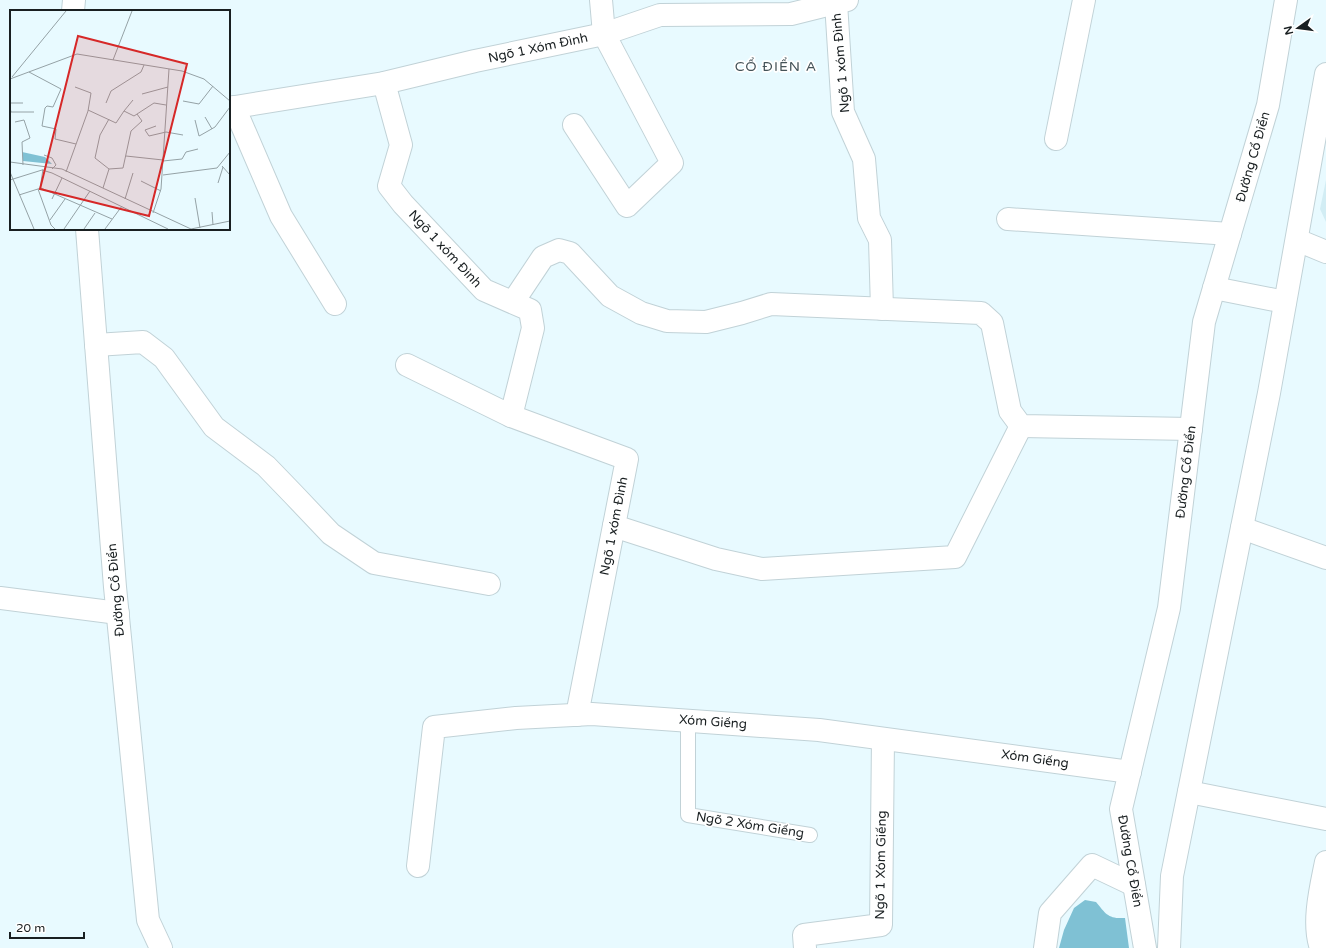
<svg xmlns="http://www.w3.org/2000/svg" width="1326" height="948" font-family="'Varela Round',sans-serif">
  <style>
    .built { fill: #d2edf4 }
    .water { fill: #7fc1d4 }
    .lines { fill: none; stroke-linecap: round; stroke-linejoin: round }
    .service-casing { stroke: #c1d2d7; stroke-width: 16 }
    .minor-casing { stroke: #c1d2d7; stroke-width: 24 }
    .tertiary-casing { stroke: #c1d2d7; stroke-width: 24 }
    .service { stroke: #fff; stroke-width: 14 }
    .minor { stroke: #fff; stroke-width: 22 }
    .tertiary { stroke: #fff; stroke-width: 22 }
    .labels { text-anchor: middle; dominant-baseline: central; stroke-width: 3.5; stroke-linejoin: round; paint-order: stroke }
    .street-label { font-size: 13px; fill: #191f21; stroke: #fff }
    .neighbourhood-label { font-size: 14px; letter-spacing: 1px; fill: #455358; stroke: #fff }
    .inset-road { fill: none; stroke: #95a2a6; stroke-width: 1 }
    .view { fill: #d62828; fill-opacity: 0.15; stroke: #d62828; stroke-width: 2 }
    .inset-edge { fill: none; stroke: #191f21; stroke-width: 2 }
  </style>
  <rect width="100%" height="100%" fill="#e8faff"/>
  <polygon class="built" points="1326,180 1326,222 1320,209"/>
  <path class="water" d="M1085 900 1096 902C1106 914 1108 919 1125 918L1129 948H1059L1064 930 1074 908Z"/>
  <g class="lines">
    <g class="service-casing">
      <polyline id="service" points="688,720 688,815 810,835"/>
    </g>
    <g class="minor-casing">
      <g id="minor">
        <polyline points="836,3 843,112 864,159 869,218 880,240 882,309"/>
        <polyline points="384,83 401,145 389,186 403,204 484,290 530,310 533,328 511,416 407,365"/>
        <polyline points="234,107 281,216 335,304"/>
        <polyline points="229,108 384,83 475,61 604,34 660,15 791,14 847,0"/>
        <polyline points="574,125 627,206 672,163 604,34 601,0"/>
        <polyline points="1056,139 1084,0"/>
        <polyline points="1008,219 1230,234"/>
        <polyline points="1297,240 1326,252"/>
        <polyline points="1214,288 1285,302"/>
        <polyline points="513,302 543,257 559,250 570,253 610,296 641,313 667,321 706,322 742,313 771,304 981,313 992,323 1010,411 1021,426 1191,429"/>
        <polyline points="96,345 143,342 164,358 214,427 266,466 294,495 331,534 374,563 489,584"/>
        <polyline points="511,416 627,459 577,715"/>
        <polyline points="614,526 716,559 762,569 955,557 1021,426"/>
        <polyline points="1242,528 1326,558"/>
        <polyline points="0,598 118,613"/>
        <polyline points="1189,792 1326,819"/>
        <polyline points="418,866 434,727 516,718 592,714 819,730 1130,772"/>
        <polyline points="805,948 804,935 881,925 883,739"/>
        <polyline points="1045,948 1050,913 1092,865 1134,885"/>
        <polyline points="1169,948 1172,876 1269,393 1326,74"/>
        <path d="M1321 948C1312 923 1321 887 1326 862"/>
      </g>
    </g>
    <g class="tertiary-casing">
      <g id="tertiary">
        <polyline points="73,11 74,0"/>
        <polyline points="87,229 115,587 148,920 161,948"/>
        <polyline points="1145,948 1121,809 1169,608 1204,322 1268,105 1286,0"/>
      </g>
    </g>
    <use href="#service" class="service"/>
    <use href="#minor" class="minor"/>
    <use href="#tertiary" class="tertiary"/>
  </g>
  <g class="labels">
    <g class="street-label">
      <text transform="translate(538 48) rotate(-12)">Ngõ 1 Xóm Đình</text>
      <text transform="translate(841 63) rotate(-95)">Ngõ 1 xóm Đình</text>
      <text transform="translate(1253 157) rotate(-74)">Đường Cổ Điển</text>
      <text transform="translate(445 249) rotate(47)">Ngõ 1 xóm Đình</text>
      <text transform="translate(1186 472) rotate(-83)">Đường Cổ Điển</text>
      <text transform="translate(614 526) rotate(-79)">Ngõ 1 xóm Đình</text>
      <text transform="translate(116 590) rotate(-95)">Đường Cổ Điển</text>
      <text transform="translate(713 722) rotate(4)">Xóm Giếng</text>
      <text transform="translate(1035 759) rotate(8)">Xóm Giếng</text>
      <text transform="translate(750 825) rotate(9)">Ngõ 2 Xóm Giếng</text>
      <text transform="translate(1130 861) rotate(80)">Đường Cổ Điển</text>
      <text transform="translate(881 865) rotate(-89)">Ngõ 1 Xóm Giếng</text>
    </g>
    <g class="neighbourhood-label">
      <text x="776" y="66">CỔ ĐIỂN A</text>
    </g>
  </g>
  <g transform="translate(10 10)">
    <rect width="220" height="220" fill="#e8faff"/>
    <path d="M12 142 35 147 42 154 13 151Z" fill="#7fc1d4"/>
    <path class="inset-road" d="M103 50 122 1M19 62 51 79 43 97 37 96 35 98 32 116 46 119 45 129 66 134M2 67 56 1M0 69 67 44 172 61 194 69 220 91M132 84 158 77M123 90 114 101 124 106 144 93 156 95M173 91 189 94 203 76M0 93H13M96 93 101 81 131 62 134 55M0 98 1 102H24M78 100 106 113 114 101M195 107 202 119M185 110 189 126 191 125 205 117 220 97M5 112 14 110 20 128 12 132 13 155M146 116 135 120 139 126 156 122 173 125M34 145 42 148 46 155 42 159M116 146 153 150M153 151 172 149 176 142 188 139M0 152 52 159 181 219 220 211M212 156 220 165M99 159 85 148 90 125 99 109M0 162 24 219M56 162 78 101 81 83 65 77M153 165 207 158 220 142M0 170 32 160 42 163 158 219M131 171 151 181M208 173 213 157M93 178 99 159 113 158 121 121 132 111 127 104M28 179 41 215 45 219M30 179 33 159M9 185 31 178 102 209M185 188 190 218M42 189 52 168M115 189 123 163M202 202 203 215M143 203 151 179 159 59M40 210 55 189M54 219 80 181M74 219 85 203M95 219 112 196"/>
    <path class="view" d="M68 26 177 54 139 206 30 179Z"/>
    <rect width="220" height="220" class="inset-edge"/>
  </g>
  <g transform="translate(1298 28) rotate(256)" stroke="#ffffff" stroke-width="3" paint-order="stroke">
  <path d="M0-3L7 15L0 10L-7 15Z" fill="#191f21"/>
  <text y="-6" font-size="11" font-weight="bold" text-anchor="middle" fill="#191f21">N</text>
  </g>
  <path d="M10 932v6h74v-6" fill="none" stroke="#191f21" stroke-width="2"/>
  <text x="16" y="932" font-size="12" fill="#191f21" stroke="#ffffff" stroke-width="3" paint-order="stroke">20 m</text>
</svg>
